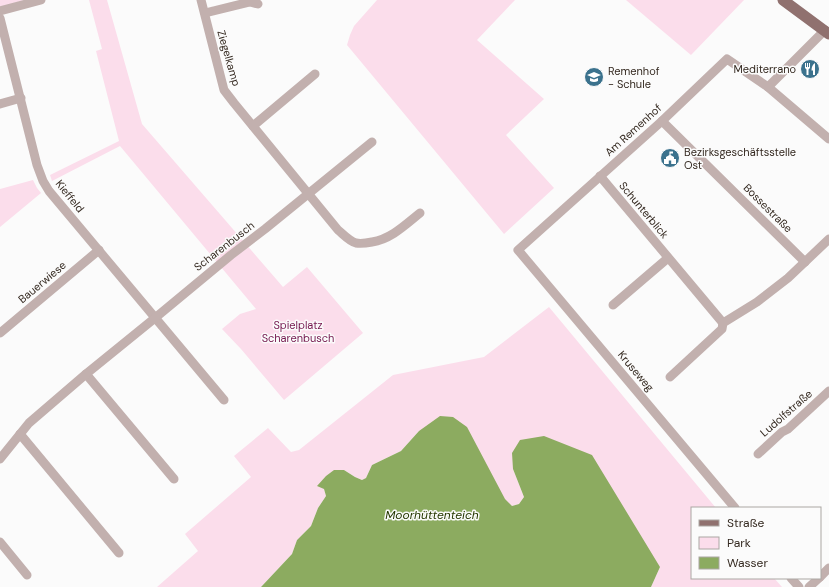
<svg xmlns="http://www.w3.org/2000/svg" width="829" height="587" font-family="'DM Sans',sans-serif">
  <style>
    .green { fill: #fbddeb }
    .water { fill: #8cab60 }
    .lines { fill: none; stroke-linecap: round; stroke-linejoin: round }
    .minor { stroke: #c2b0ae; stroke-width: 9 }
    .major { stroke: #90716f; stroke-width: 11 }
    .labels { text-anchor: middle; dominant-baseline: central; stroke-width: 3; stroke-linejoin: round; paint-order: stroke }
    .street-label { font-size: 11px; fill: #342920; stroke: #fbfbfb }
    .poi-label { font-size: 11px; fill: #342920; stroke: #fbfbfb; text-anchor: start }
    .park-label { font-size: 11px; fill: #751950; stroke: #fbfbfb }
    .water-label { font-size: 12px; font-style: italic; fill: #253800; stroke: #fbfbfb }
  </style>
  <rect width="100%" height="100%" fill="#fbfbfb"/>
  <g class="green">
    <polygon points="0,0 25,0 0,7"/>
    <polygon points="89,0 107,0 142,124 283,287 307,267 363,333 284,400 241,349 222,329 240,314 256,309 120,146 52,181 50,175 119,141 96,51 102,49"/>
    <polygon points="377,0 515,0 477,40 544,99 506,135 554,188 504,234 347,45 350,35 354,26"/>
    <polygon points="626,0 744,0 691,55"/>
    <polygon points="33,180 37,188 41,193 0,227 0,189"/>
    <polygon points="549,307 716,508 692,508 692,578 774,578 782,587 651,587 660,567 513,469 524,497 519,504 512,506 419,431 401,451 372,465 366,478 362,480 355,477 344,470 324,489 326,496 318,508 311,526 297,540 292,554 261,587 157,587 198,551 185,534 251,477 234,456 268,428 291,452 299,450 393,375 484,357"/>
  </g>
  <polygon class="water" points="440,416 453,417 467,427 505,499 512,506 519,504 524,497 513,469 512,453 520,440 544,436 592,455 660,567 651,587 261,587 292,554 297,540 311,526 318,508 326,496 324,489 317,486 326,476 334,470 344,470 355,477 362,480 366,478 372,465 401,451 419,431"/>
  <g class="lines">
    <g class="minor">
      <path d="M201 0 224 90 234 103 338 230C343 234 349 241 356 243 361 244 367 243 372 242 391 239 405 225 420 213"/>
      <polyline points="0,11 41,0"/>
      <polyline points="205,13 250,2 258,4"/>
      <polyline points="0,18 37,165 43,181 49,191 224,400"/>
      <polyline points="825,30 768,87 829,139"/>
      <polyline points="0,104 21,98"/>
      <polyline points="662,121 805,262"/>
      <polyline points="253,126 315,74"/>
      <polyline points="600,176 723,323"/>
      <polyline points="613,305 668,258"/>
      <polyline points="0,333 99,250"/>
      <polyline points="86,374 174,479"/>
      <polyline points="670,377 722,329 723,323 757,302 788,278 829,239"/>
      <polyline points="20,434 119,553"/>
      <polyline points="758,454 782,432 788,429 829,391"/>
      <polyline points="0,459 29,423 86,374 155,318 231,255 265,229 372,142"/>
      <polyline points="735,508 518,250 662,121 727,59 768,87"/>
      <polyline points="0,542 27,575"/>
      <polyline points="820,577 829,568"/>
      <polyline points="791,578 799,587"/>
      <polyline points="809,587 819,578"/>
    </g>
    <polyline class="major" points="783,0 829,34"/>
  </g>
  <defs>
    <g id="restaurant-disc" transform="scale(1)"><circle r="9.5" fill="#3b728d" stroke="#fbfbfb"/><path d="M-5-6h1v4h1v-4h1v4h1v-4h1v5L-1.5 .5V6h-2V.5L-5-1ZM5-6V6H3V1.5H1.5Q1.5-4 5-6Z" fill="#fff"/></g>
    <g id="school-disc" transform="scale(1)"><circle r="9.5" fill="#3b728d" stroke="#fbfbfb"/><path d="M0-5L7-2L0 1L-7-2ZM-4 1L0 2.5L4 1V4Q0 6-4 4Z" fill="#fff"/></g>
    <g id="civic-disc" transform="scale(1)"><circle r="9.5" fill="#3b728d" stroke="#fbfbfb"/><path d="M-.6-6.5H3V-4.5H.6V-3L4-1V1h2V6H-6V1h2V-1L-.6-3ZM-1.2 2.5V6h2.4V2.5Z" fill="#fff"/></g>
  </defs>
  <g fill-rule="evenodd">
    <use href="#restaurant-disc" x="810" y="69"/>
    <use href="#school-disc" x="594" y="77"/>
    <use href="#civic-disc" x="670" y="158"/>
  </g>
  <g class="labels">
    <g class="street-label">
      <text transform="translate(229 58) rotate(74)">Ziegelkamp</text>
      <text transform="translate(633 130) rotate(-42)">Am Remenhof</text>
      <text transform="translate(70 196) rotate(51)">Kieffeld</text>
      <text transform="translate(768 208) rotate(45)">Bossestraße</text>
      <text transform="translate(644 210) rotate(50)">Schunterblick</text>
      <text transform="translate(224 246) rotate(-38)">Scharenbusch</text>
      <text transform="translate(42 282) rotate(-40)">Bauerwiese</text>
      <text transform="translate(636 371) rotate(50)">Kruseweg</text>
      <text transform="translate(786 413) rotate(-41)">Ludolfstraße</text>
    </g>
    <g class="poi-label">
      <text x="796" y="69" text-anchor="end">Mediterrano</text>
      <text x="608" y="71">Remenhof<tspan x="608" dy="13">- Schule</tspan></text>
      <text x="684" y="152">Bezirksgeschäftsstelle<tspan x="684" dy="13">Ost</tspan></text>
    </g>
    <g class="park-label">
      <text x="298" y="325">Spielplatz<tspan x="298" dy="13">Scharenbusch</tspan></text>
    </g>
    <g class="water-label">
      <text x="432" y="515">Moorhüttenteich</text>
    </g>
  </g>
  <rect x="691" y="507" width="130" height="72" fill="#fbfbfb" stroke="#aba7a3"/>
  <rect x="699" y="520" width="20" height="6" fill="#90716f" stroke="#aba7a3"/>
  <text x="727" y="527" font-size="12" fill="#342920">Straße</text>
  <rect x="699" y="537" width="20" height="12" fill="#fbddeb" stroke="#aba7a3"/>
  <text x="727" y="547" font-size="12" fill="#342920">Park</text>
  <rect x="699" y="557" width="20" height="12" fill="#8cab60" stroke="#aba7a3"/>
  <text x="727" y="567" font-size="12" fill="#342920">Wasser</text>
</svg>
